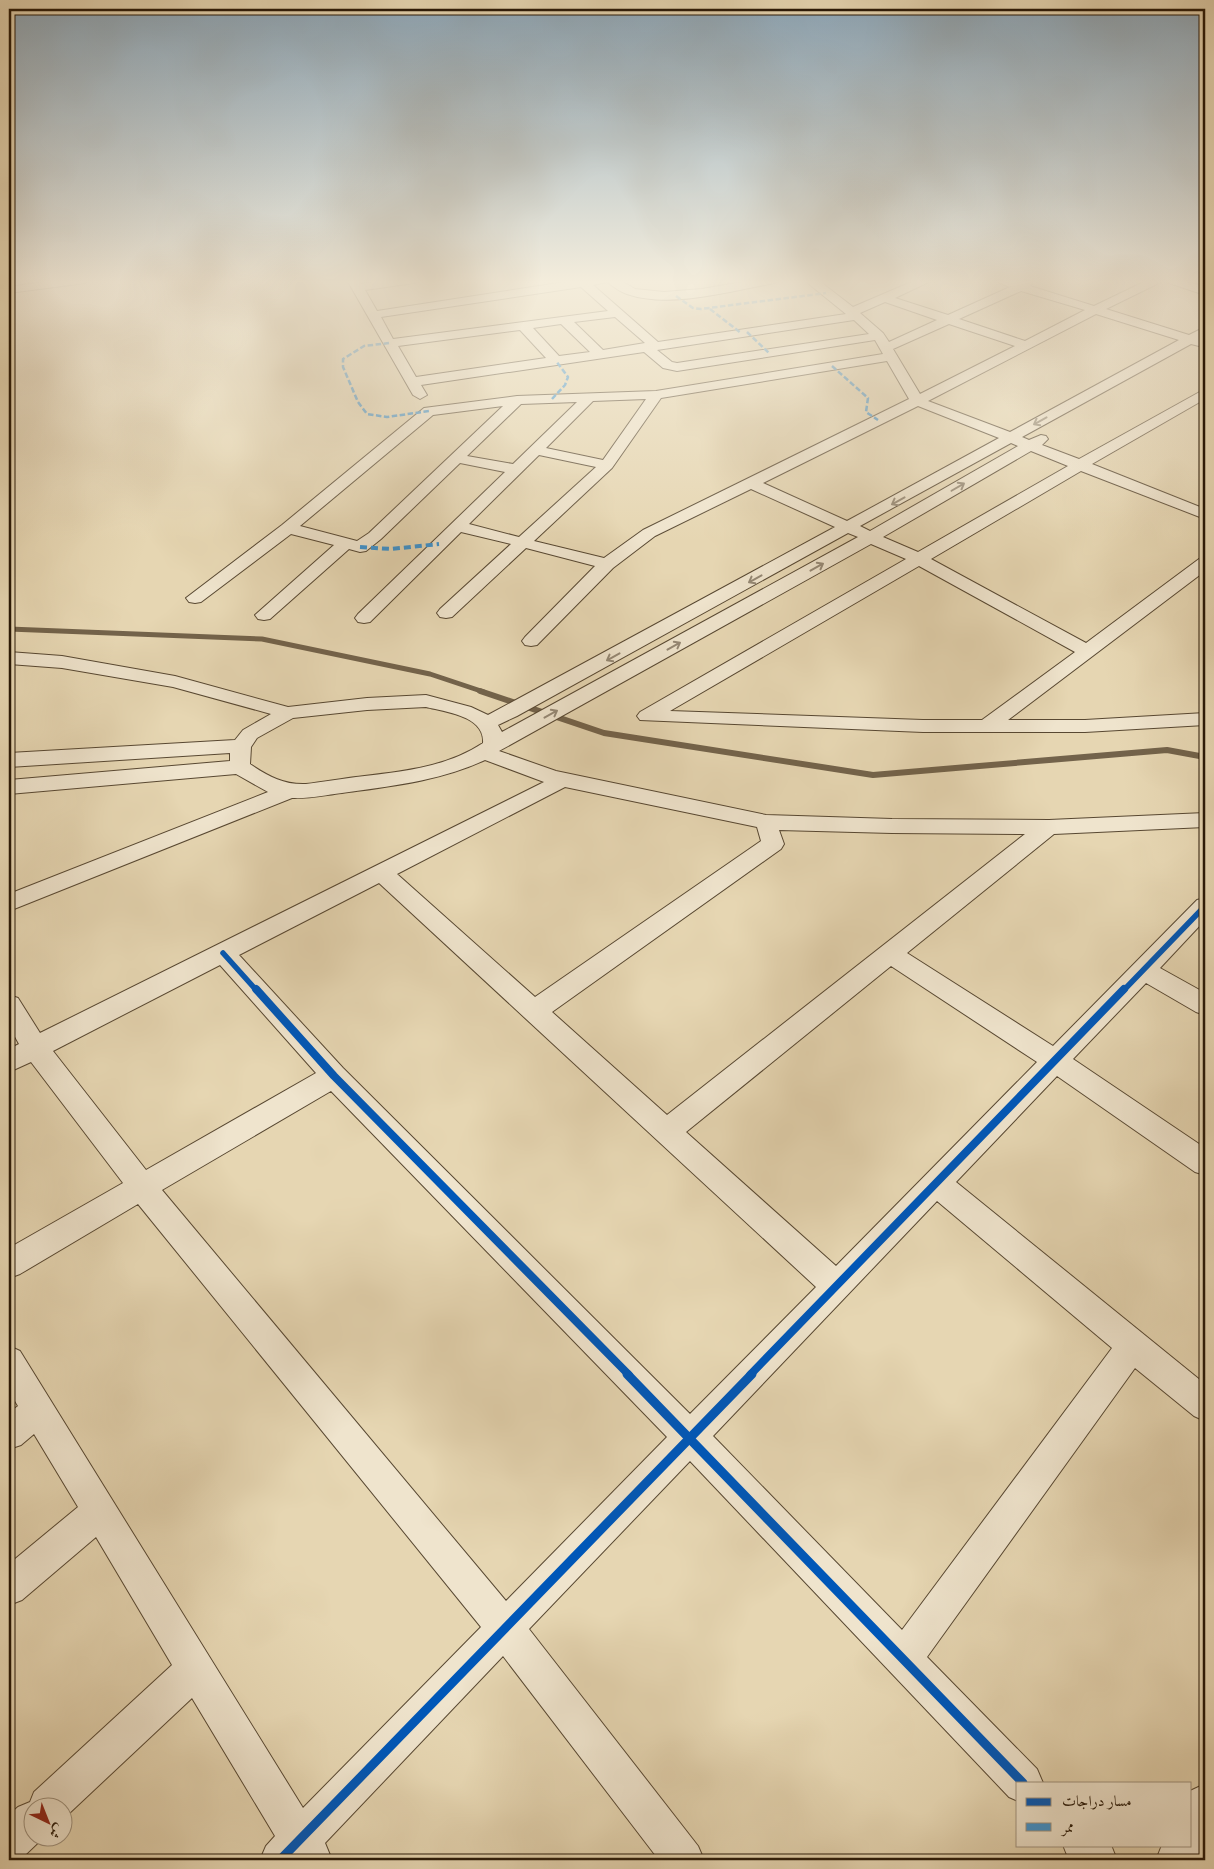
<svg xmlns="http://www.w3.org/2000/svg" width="1214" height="1869" font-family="'Gentium Book Plus',Amiri,serif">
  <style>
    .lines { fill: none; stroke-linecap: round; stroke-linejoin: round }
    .stream-far1 { stroke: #73634b; stroke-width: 5 }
    .stream { stroke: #73634b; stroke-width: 6 }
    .street-casing { stroke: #584832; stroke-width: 2 }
    .street { fill: #efe4cd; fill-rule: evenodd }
    .quiet-far1 { stroke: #3c93d1; stroke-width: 2.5; stroke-dasharray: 5.5 2.5; stroke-linecap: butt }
    .quiet { stroke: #3c93d1; stroke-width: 4; stroke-dasharray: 7 4; stroke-linecap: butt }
    .cycleway-far2-casing { stroke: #efe4cd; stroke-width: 9 }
    .cycleway-far1-casing { stroke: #efe4cd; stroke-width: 11 }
    .cycleway-casing { stroke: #efe4cd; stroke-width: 12 }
    .cycleway-far2 { stroke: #0057b8; stroke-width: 5.5 }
    .cycleway-far1 { stroke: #0057b8; stroke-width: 8 }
    .cycleway { stroke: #0057b8; stroke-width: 9 }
    .oneway { stroke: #958874 }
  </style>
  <rect width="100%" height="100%" fill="#e6d6b2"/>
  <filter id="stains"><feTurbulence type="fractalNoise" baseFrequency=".004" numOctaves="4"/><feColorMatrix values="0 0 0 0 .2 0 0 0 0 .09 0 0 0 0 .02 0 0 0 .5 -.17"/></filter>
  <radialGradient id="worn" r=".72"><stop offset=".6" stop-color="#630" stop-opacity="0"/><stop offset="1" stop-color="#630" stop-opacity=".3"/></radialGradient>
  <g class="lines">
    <polyline class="stream-far1" points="9,629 262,639 430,674 484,692"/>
    <polyline class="stream" points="480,691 604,733 873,775 1167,750 1205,757"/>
    <g class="street-casing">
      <g id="street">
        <polygon points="56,280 91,280 85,283 9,293 9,287"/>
        <path d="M347 280H359L361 284 387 280H420L414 283 365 290 377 311 578 280H620L635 289 664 292 702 289 753 280H781L775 283C731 291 671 309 627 294 620 292 613 286 607 282L593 285 658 342 846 314 804 280H818L853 307 916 280H933L895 298 948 315 1010 287 993 280 1030 282 1032 284 1030 286 1094 306 1148 280H1182L1205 287V295L1163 281 1106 309 1189 335 1205 327V336L1201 338 1205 342 1199 346 1191 344 1022 437 1029 440 1041 435 1046 436 1048 439 1042 445 1079 459 1205 389V399L1092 464 1205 509V519L1081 471 931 559 1086 643 1199 559 1205 558V571L1008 720H1085L1205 713V725L1085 732H923L640 720 637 716 640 712 906 559 871 544 499 751 556 771 766 815 892 819 1049 820 1205 813V827L1054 834 907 953 1053 1046 1197 900 1205 898V920L1160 968 1205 993V1015L1196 1012 1146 983 1073 1059 1205 1148V1175L1195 1172 1057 1076 956 1182 1205 1384V1421L1194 1416 1135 1368 927 1657 1037 1769 1043 1783H1018V1801L1009 1797 690 1461 529 1629 698 1846 704 1860H659L503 1656 325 1843 332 1860H260L266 1846 275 1836 192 1698 62 1820V1806H32V1836H45L23 1857 9 1860V1815L18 1807 30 1802 34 1792 172 1665 96 1537 22 1600 9 1605V1564L78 1507 34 1434 21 1445 9 1449V1413L18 1406 9 1391V1346L20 1351 303 1808 481 1627 138 1204 20 1274 9 1278V1248L123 1183 31 1062 9 1072V1049L19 1044 9 1026V995L18 998 40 1033 544 782 485 760C440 781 391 786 342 793 325 795 309 799 292 798L9 911V894L268 792 236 774 9 794V780L230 761V753L9 767V753L235 740 243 730 271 714 173 687 62 668 9 664V652L62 656 175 676 288 707 367 698 426 695 471 707 488 715 835 527 751 489 655 536 613 568 537 645 531 646 525 645 522 641 525 637 595 566 526 548 452 617 446 618 440 617 437 613 440 609 511 544 461 532 370 622 364 623 358 622 355 618 358 614 505 472 460 463 381 539 366 551 360 552 349 549 270 619 264 620 258 619 255 615 334 545 291 534 201 602 195 603 189 602 186 598 282 525 424 408 517 396 656 391 883 354 875 340 677 371 663 368 644 352 421 385 427 395 420 399 413 395ZM581 287 608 311 393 339 381 317ZM1021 291 1085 310 1025 341 959 319ZM885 302 937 320 889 342 883 333 860 313ZM1096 314 1179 340 1010 432 928 401ZM615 317 645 343 603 350 574 322ZM854 320 869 334 677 363 672 362 657 350ZM561 324 590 352 559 356 533 328ZM949 324 1015 346 920 394 893 349ZM520 330 546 358 416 377 398 346ZM887 361 909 399 643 530 604 558 534 541 612 468 661 398ZM646 399 603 460 546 448 593 401ZM577 402 513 464 467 456 521 404ZM503 406 369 533 357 541 300 526 433 415ZM918 406 999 438 847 521 763 483ZM1011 443 1018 446 870 531 860 526ZM1031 451 1068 466 918 552 883 537ZM539 455 596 467 519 537 469 524ZM848 533 858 537 502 732 498 725 517 716ZM919 566 1075 652 982 720H923L670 711ZM426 707C446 712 485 716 483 743 445 768 400 772 356 777 340 779 323 782 306 784 284 785 268 776 250 764L251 747 257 738 293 718 367 710ZM565 787 757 827 761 841 535 997 397 874ZM779 830 892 833 1025 834 667 1115 552 1012 781 849 784 844ZM379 883 816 1287 690 1414 343 1068 239 955ZM220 965 316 1073 146 1170 53 1051ZM891 966 1037 1062 836 1266 686 1132ZM331 1091 667 1437 506 1601 162 1190ZM937 1201 1112 1348 902 1630 713 1436Z"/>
        <polygon points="1205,1784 1205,1845 1198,1860 1156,1860 1162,1845 1190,1845 1190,1791"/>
        <polygon points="1063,1845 1111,1845 1117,1860 1069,1860"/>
      </g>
    </g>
    <use href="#street" class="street"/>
    <g class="quiet-far1">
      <polyline points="676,296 693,308 701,309 826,293"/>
      <polyline points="710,309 741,333"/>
      <polyline points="747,332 769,353"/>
      <polyline points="389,343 364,346 343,359 343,367 358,402 367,414 387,417 429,411"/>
      <polyline points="832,366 868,398 866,412 878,420"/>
      <polyline points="552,399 565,385 568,377 556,361"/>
    </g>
    <polyline class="quiet" points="360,547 391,549 439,544"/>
    <g class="cycleway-far2-casing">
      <g id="cycleway-far2">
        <polyline points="223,953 257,991"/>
        <polyline points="1123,991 1205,906"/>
      </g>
    </g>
    <g class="cycleway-far1-casing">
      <g id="cycleway-far1">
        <polyline points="256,989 334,1076 629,1375"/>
        <polyline points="750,1375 1124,989"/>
      </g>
    </g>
    <g class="cycleway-casing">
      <g id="cycleway">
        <polyline points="627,1374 1023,1783"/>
        <polyline points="280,1860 752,1374"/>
      </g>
    </g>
    <use href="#cycleway-far2" class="cycleway-far2"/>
    <use href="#cycleway-far1" class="cycleway-far1"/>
    <use href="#cycleway" class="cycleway"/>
  </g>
  <defs><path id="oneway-shaft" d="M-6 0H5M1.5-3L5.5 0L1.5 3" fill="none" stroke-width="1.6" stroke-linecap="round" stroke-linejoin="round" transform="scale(1.25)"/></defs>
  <g class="oneway">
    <use href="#oneway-shaft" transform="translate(1040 421) rotate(151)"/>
    <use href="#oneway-shaft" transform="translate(958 487) rotate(-30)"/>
    <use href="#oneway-shaft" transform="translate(898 501) rotate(151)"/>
    <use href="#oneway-shaft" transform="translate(817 567) rotate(-29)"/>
    <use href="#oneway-shaft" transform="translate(755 579) rotate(151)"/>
    <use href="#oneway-shaft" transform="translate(674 646) rotate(-29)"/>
    <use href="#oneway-shaft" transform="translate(613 657) rotate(151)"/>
    <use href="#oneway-shaft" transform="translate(551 714) rotate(-29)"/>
  </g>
  <linearGradient id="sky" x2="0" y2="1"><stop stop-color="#8da8bb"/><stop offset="0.52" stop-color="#f4eddc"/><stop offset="1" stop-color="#f4eddc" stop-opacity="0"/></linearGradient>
  <rect width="1214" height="542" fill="url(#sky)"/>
  <rect width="1214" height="1869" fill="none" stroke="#e6d6b2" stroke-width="30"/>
  <rect x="10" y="10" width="1194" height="1849" fill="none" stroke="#281807" stroke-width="2.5"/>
  <rect x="15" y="15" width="1184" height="1839" fill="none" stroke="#281807"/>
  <rect x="1016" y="1782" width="175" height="65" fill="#efe4cd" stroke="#9f927e"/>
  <rect x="1026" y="1798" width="25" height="8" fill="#0057b8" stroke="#9f927e"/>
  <text x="1062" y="1806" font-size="15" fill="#281807">مسار دراجات</text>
  <rect x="1026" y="1823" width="25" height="8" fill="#3c93d1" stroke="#9f927e"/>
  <text x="1062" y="1832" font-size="15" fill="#281807">ممر</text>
  <g transform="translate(48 1822) rotate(137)"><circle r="24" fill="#efe4cd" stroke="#9f927e"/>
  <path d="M0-4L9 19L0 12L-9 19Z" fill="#8f2418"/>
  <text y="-8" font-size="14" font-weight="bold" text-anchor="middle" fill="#281807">ش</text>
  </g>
  <rect width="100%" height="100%" filter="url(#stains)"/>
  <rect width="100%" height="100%" fill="url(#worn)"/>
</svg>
